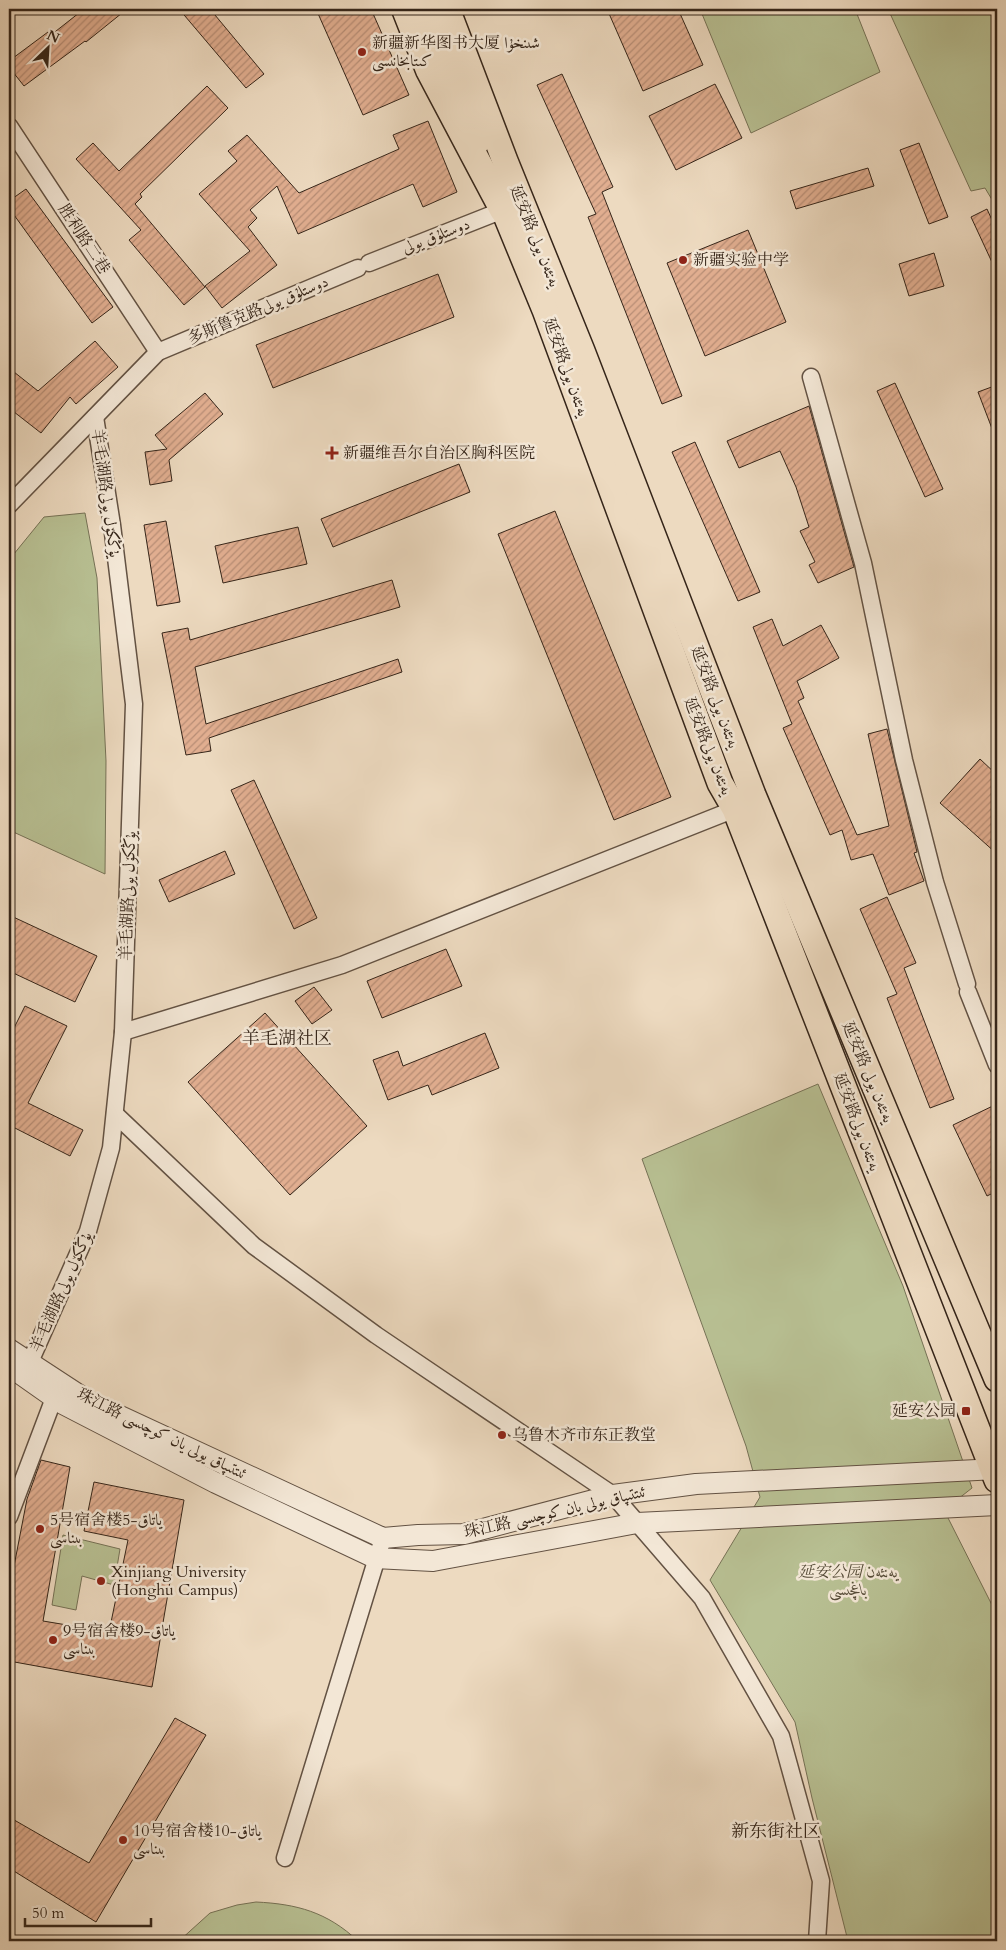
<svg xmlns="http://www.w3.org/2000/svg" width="1006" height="1950" font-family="Cardo,Amiri,'Noto Serif SC',serif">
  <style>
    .green { fill: #b8c093; stroke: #767256 }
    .building { fill: url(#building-hatch); stroke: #352519 }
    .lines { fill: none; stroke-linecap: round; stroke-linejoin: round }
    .minor-casing { stroke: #635243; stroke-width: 19 }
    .tertiary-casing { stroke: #635243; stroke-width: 22 }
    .primary-casing { stroke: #352519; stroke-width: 28 }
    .trunk-casing { stroke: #352519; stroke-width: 29 }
    .minor { stroke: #f3e7d6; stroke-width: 16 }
    .tertiary { stroke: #f3e7d6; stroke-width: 20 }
    .primary { stroke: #eddac0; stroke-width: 25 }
    .trunk { stroke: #eddac0; stroke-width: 26 }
    .poi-dot { fill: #8f2418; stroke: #f3e7d6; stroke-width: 2 }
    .labels { text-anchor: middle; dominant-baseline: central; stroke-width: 5; stroke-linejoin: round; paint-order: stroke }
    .poi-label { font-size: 16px; fill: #352519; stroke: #f3e7d6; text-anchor: start }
    .street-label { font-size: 16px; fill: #352519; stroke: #f3e7d6 }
    .park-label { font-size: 16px; font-style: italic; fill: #564c38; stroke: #f3e7d6 }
    .neighbourhood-label { font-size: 18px; fill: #352519; stroke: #f3e7d6 }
  </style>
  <defs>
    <pattern id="building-hatch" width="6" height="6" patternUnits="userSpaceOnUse" patternTransform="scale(1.25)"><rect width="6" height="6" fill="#e1ae90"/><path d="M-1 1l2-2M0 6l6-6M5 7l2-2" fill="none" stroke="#b78d75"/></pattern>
  </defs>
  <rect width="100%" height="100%" fill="#eddac0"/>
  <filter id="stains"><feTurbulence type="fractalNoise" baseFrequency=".004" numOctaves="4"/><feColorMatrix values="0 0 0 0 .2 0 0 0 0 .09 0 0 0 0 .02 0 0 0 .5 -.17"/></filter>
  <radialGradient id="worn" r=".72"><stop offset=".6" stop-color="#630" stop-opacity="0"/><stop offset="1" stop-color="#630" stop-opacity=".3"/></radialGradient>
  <g class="green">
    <polygon points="700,9 855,9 880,72 751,133"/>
    <polygon points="888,9 997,9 997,208 985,188 971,191"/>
    <polygon points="85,513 97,578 106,761 105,874 9,830 9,560 44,517"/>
    <polygon points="818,1084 903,1286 972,1488 944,1510 993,1607 997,1607 997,1941 848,1941 812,1798 795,1722 710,1580 760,1497 746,1446 642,1159"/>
    <polygon points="63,1535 120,1549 114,1585 82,1576 76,1610 52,1605"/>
    <path d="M256 1902C297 1904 327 1912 358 1941H179L210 1913 237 1905Z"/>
  </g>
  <g class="building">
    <polygon points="84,9 127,9 86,42 85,41 24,86 9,67 9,61 48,32 51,35"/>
    <polygon points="179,9 210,9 264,74 246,88"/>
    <polygon points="316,9 371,9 409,95 363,115"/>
    <polygon points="607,9 678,9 703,65 643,91"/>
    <polygon points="562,74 613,187 602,192 682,396 662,404 588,217 596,214 537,85"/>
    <polygon points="715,84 742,138 676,170 649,116"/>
    <polygon points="207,86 228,108 140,194 142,197 135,204 205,287 184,305 129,240 141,230 76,159 93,143 119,171"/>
    <polygon points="428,121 457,192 423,207 413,184 298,234 277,186 250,210 257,218 248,227 277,265 222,308 205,286 250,251 199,194 237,161 228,151 247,135 299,193 399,149 393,135"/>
    <polygon points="919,143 948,217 929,224 900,150"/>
    <polygon points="868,168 874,186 796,209 790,191"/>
    <polygon points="26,189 113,307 92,323 9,208 9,201"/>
    <polygon points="987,209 997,231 997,273 971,217"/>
    <polygon points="748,230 786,322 705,356 667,263"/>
    <polygon points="934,253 944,286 909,296 899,264"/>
    <polygon points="438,274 454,317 273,388 256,345"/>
    <polygon points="95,341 118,367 76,404 70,397 41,433 9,408 9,368 38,391"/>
    <polygon points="895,383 943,489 925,497 877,391"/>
    <polygon points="997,385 997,439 996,439 978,392"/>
    <polygon points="205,393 223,414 169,460 172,481 150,485 145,452 167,449 155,435"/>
    <polygon points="809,406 854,567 818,583 809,565 815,562 800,531 809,527 796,487 780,451 739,468 727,441"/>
    <polygon points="695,442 760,592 738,601 672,452"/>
    <polygon points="459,464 470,492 333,547 321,519"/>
    <polygon points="555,511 671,797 614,820 498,534"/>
    <polygon points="166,521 180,602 157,606 144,525"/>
    <polygon points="298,527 307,564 223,583 215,546"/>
    <polygon points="392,580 400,607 195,667 206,724 398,659 402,672 209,738 211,751 186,755 162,633 188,628 190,640"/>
    <polygon points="772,619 783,646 821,625 839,658 797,681 804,698 798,701 857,835 889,826 868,734 887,729 917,852 914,853 924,881 889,895 873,854 851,860 842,830 830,835 783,728 792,724 753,627"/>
    <polygon points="980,759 997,775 997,854 940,803"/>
    <polygon points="254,780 317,918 294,929 231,790"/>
    <polygon points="225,851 235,874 169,902 159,880"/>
    <polygon points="887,897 916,963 904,968 954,1099 930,1108 887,998 897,994 860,909"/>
    <polygon points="9,915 97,956 75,1002 9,971"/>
    <polygon points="446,949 462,986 382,1018 367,981"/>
    <polygon points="314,987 332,1010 312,1024 295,1001"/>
    <polygon points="25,1006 67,1026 28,1103 83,1130 70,1156 9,1125 9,1038"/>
    <polygon points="265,1013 367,1126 290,1195 188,1082"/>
    <polygon points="485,1033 499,1068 432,1095 428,1085 388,1100 373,1060 398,1051 403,1066"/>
    <polygon points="997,1104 997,1191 987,1196 953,1125"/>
    <polygon points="41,1460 70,1467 43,1621 109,1632 128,1540 84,1531 94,1482 184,1500 152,1687 9,1661 9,1592 27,1499"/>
    <polygon points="175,1718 206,1735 96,1922 9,1868 9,1817 89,1863"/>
  </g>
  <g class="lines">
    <g class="minor-casing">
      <g id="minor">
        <polyline points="9,126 158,352"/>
        <polyline points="369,263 503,210"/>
        <polyline points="811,377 863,563 904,760 935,882 967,984"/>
        <polyline points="9,505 158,352 358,268"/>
        <polyline points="968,992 997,1065"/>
        <polyline points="123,1032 342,965 735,809"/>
        <polyline points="115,1114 254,1246 376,1335 613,1495 702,1598 781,1736 821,1881 817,1941"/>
        <polyline points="30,1362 88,1231 111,1148 123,1032 134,704 112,525 95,417"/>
        <polyline points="9,1517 54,1398"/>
        <polyline points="285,1858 383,1538"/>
      </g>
    </g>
    <g class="tertiary-casing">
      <g id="tertiary">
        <polyline points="9,1349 90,1402 383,1538 418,1535 464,1534 613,1495 696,1484 997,1469"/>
        <polyline points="9,1366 63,1404 216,1483 375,1558 433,1561 637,1523 997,1505"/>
      </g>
    </g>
    <g class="primary-casing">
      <g id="primary">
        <polyline points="427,9 477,142"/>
        <polyline points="447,9 505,161 582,351 753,795 997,1379"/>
        <polyline points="496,191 545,310 720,783 735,809 997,1480"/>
      </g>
    </g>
    <g class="trunk-casing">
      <polyline id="trunk" points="405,9 429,70 503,210"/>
    </g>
    <use href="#minor" class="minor"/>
    <use href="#tertiary" class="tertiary"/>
    <use href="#primary" class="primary"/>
    <use href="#trunk" class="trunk"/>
  </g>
  <g class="poi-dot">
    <circle cx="362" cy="52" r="5"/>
    <circle cx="683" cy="260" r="5"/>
    <path d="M329.5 445.5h5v5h5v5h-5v5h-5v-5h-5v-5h5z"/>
    <rect x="961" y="1406" width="10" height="10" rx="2.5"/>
    <circle cx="502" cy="1435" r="5"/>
    <circle cx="40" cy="1529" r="5"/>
    <circle cx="101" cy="1581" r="5"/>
    <circle cx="53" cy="1640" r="5"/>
    <circle cx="123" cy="1840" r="5"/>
  </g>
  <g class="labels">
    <g class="poi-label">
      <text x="372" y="43">新疆新华图书大厦 شىنخۇا<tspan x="372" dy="18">كىتابخانىسى</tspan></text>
      <text x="693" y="260">新疆实验中学</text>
      <text x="343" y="453">新疆维吾尔自治区胸科医院</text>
      <text x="956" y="1411" text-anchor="end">延安公园</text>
      <text x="512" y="1435">乌鲁木齐市东正教堂</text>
      <text x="50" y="1520">5号宿舍楼5-ياتاق<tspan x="50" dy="18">بىناسى</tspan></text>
      <text x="111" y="1572">Xinjiang University<tspan x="111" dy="18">(Honghu Campus)</tspan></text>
      <text x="63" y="1631">9号宿舍楼9-ياتاق<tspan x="63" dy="18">بىناسى</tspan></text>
      <text x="133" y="1831">10号宿舍楼10-ياتاق<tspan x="133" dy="18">بىناسى</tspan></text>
    </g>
    <g class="street-label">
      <text transform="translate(436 236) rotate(-21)">دوستلۇق يولى</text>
      <text transform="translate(535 236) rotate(68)">延安路 يەنئەن يولى</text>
      <text transform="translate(84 239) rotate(57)">胜利路二巷</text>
      <text transform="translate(258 310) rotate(-23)">多斯鲁克路دوستلۇق يولى</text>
      <text transform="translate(566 367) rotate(70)">延安路يەنئەن يولى</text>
      <text transform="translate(106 493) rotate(82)">羊毛湖路يۇڭكۆل يولى</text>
      <text transform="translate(715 697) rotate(69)">延安路 يەنئەن يولى</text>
      <text transform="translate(708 746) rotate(68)">延安路يەنئەن يولى</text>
      <text transform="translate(128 896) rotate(-88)">羊毛湖路يۇڭكۆل يولى</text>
      <text transform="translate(868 1072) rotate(67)">延安路 يەنئەن يولى</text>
      <text transform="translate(857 1122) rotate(69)">延安路يەنئەن يولى</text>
      <text transform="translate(61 1292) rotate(-66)">羊毛湖路يۇڭكۆل يولى</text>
      <text transform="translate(162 1434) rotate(26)">珠江路 ئىتتىپاق يولى يان كوچىسى</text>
      <text transform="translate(555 1512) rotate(-13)">珠江路 ئىتتىپاق يولى يان كوچىسى</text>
    </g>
    <g class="park-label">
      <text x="848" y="1572">延安公园 يەنئەن<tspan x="848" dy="18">باغچىسى</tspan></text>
    </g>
    <g class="neighbourhood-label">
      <text x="287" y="1038">羊毛湖社区</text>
      <text x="776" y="1831">新东街社区</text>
    </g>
  </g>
  <rect width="1006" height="1950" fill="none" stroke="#eddac0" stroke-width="30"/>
  <rect x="10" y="10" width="986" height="1930" fill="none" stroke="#352519" stroke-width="2.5"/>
  <rect x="15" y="15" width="976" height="1920" fill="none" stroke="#352519"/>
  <g transform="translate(48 48) rotate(25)" stroke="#f3e7d6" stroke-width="4" paint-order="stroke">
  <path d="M0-4L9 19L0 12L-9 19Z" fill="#352519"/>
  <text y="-8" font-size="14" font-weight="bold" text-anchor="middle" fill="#352519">N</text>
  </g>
  <path d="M25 1918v8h126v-8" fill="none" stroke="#352519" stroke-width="2.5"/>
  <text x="32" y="1918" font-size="15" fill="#352519" stroke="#f3e7d6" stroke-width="4" paint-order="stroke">50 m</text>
  <rect width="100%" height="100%" filter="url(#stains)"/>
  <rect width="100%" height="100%" fill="url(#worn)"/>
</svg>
